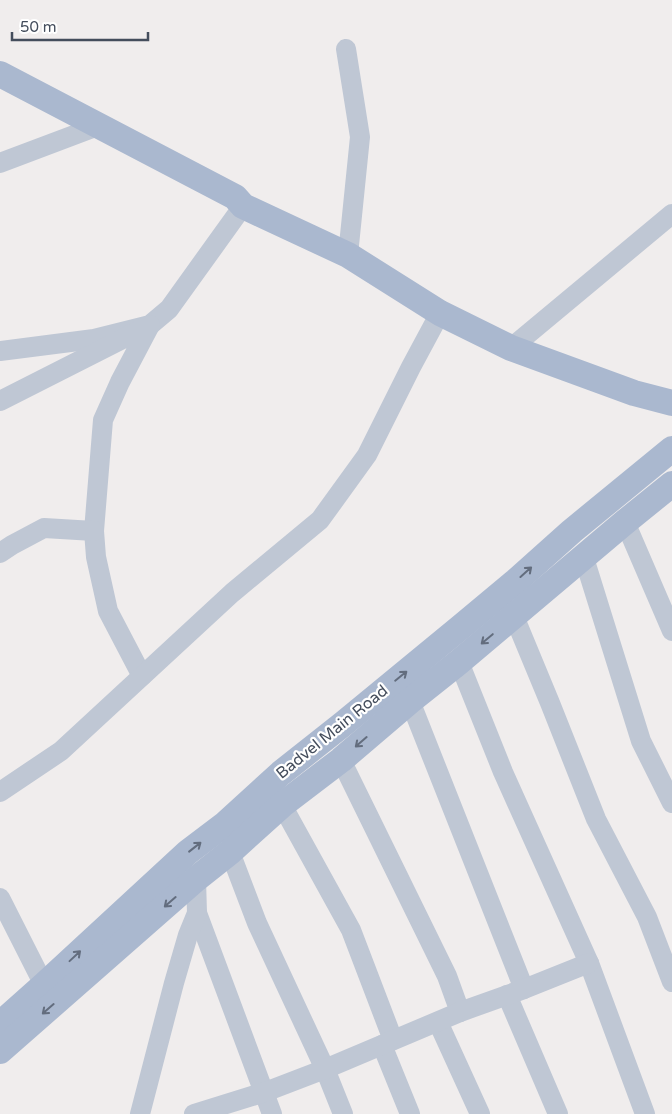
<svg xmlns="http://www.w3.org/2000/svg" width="672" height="1114" font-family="'Varela Round',sans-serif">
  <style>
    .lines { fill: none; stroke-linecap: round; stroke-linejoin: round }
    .minor { stroke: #bfc7d4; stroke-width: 20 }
    .major { stroke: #aab8cf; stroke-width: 26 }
    .oneway { stroke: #636d7e }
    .labels { text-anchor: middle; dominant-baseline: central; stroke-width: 4.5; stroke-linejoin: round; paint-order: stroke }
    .street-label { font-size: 16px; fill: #444d5c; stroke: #fff }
  </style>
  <rect width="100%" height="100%" fill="#f0eded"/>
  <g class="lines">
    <g class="minor">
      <polyline points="346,49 360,137 348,255"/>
      <polyline points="0,163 98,126"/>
      <polyline points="511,348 672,214"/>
      <polyline points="0,351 94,339 150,325 169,309 243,206"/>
      <polyline points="0,401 150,325 120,382 103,420 94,531 96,557 108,611 142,676"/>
      <polyline points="625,522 672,631"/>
      <polyline points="0,553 12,545 44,528 94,531"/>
      <polyline points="584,558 641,741 672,803"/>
      <polyline points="514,616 550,703 596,819 647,917 672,982"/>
      <polyline points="459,662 503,772 589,963 645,1114"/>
      <polyline points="410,701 524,989"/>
      <polyline points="341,760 447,976 460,1012"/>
      <polyline points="0,792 61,751 232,593 320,520 367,455 411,367 440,313"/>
      <polyline points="282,805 351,930 393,1040"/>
      <polyline points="230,852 257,923 325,1069 343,1114"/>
      <polyline points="0,898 44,985"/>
      <polyline points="197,913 272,1114"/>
      <polyline points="507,995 558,1114"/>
      <polyline points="438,1022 480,1114"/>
      <polyline points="382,1045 410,1114"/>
      <polyline points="140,1114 174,983 188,935 197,913 196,879"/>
      <polyline points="194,1114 265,1092 325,1069 460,1012 524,989 589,963"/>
    </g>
    <g class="major">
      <polyline points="0,74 235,197 243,206 348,255 440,313 511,348 634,393 672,403"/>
      <polyline points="0,1024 44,985 188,852 225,824 281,773 343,724 462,626 516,581 572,531 672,449"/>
      <polyline points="0,1051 196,879 230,852 282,805 341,760 410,701 459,662 625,522 672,484"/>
    </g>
  </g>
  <defs><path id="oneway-shaft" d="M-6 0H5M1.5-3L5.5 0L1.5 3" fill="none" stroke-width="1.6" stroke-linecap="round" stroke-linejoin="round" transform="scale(1.25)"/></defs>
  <g class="oneway">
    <use href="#oneway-shaft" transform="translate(526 572) rotate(-42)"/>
    <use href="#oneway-shaft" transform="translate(487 639) rotate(140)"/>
    <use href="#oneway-shaft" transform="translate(401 676) rotate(-39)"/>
    <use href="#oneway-shaft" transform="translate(361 742) rotate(139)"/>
    <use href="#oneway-shaft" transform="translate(195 847) rotate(-38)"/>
    <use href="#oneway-shaft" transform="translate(170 902) rotate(139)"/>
    <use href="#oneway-shaft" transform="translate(75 956) rotate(-43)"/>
    <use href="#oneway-shaft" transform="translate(48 1009) rotate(139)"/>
  </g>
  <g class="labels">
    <g class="street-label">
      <text transform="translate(332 732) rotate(-39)">Badvel Main Road</text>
    </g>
  </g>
  <path d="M12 32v8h136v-8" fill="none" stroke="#444d5c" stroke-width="2.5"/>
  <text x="20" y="32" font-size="15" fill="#444d5c" stroke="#ffffff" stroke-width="4" paint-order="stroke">50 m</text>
</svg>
